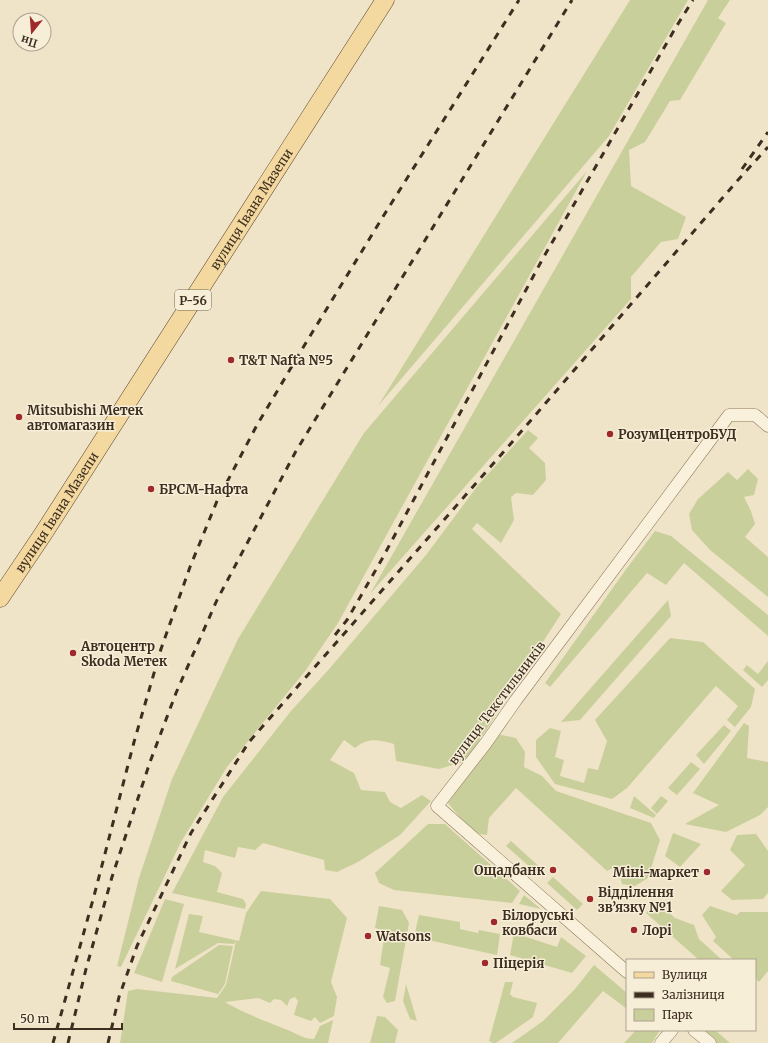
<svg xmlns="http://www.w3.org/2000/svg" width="768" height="1043" font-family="Merriweather,serif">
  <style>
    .green { fill: #c9cf9b }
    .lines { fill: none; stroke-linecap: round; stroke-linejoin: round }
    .minor-casing { stroke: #8d765c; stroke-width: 13 }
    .primary-casing { stroke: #5b4430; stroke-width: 19 }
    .minor { stroke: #faf1dc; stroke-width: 12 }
    .primary { stroke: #f3d9a0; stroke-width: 18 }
    .rail { stroke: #3d2e20; stroke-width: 3; stroke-dasharray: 7 7; stroke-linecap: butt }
    .poi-dot { fill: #9e2a2b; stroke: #f7eed8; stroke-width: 1.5 }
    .labels { text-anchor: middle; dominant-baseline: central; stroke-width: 3; stroke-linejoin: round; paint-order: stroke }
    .shield { fill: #f7eed8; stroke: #756857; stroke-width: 1 }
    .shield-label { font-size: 12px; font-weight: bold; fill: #3d2e20 }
    .street-label { font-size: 13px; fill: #3d2e20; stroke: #f7eed8 }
    .poi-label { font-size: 13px; font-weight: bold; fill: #3d2e20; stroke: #f7eed8; text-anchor: start }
  </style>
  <rect width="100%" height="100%" fill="#f0e4c8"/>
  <g class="green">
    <polygon points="630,0 688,0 609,136 378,406"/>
    <polygon points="708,0 730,0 718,18 726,23 680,100 670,101 645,142 629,150 631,186 686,217 678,239 661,242 631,277 631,299 370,594"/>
    <polygon points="587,171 338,623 306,670 227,767 181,842 121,967 117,966 139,878 172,779 238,639 364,433"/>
    <path d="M528 430 538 438 529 448 545 463 546 480 533 495 516 493 511 497 514 520 501 543 477 523 472 529 561 614 466 761 439 769 396 761 394 744C377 740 369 737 355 748L344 740 330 760 354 773 361 790 385 792 390 802 401 808 422 795 431 801 400 835 358 862 337 872 325 870 324 860 263 843 255 850 238 847 235 858 205 850 203 862 215 866 222 873 217 892 243 899 246 904 245 909 172 893 223 797 291 711 330 668 426 555 479 484Z"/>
    <polygon points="748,469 758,479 754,495 744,497 751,511 755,524 745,537 768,557 768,597 710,550 692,530 689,514 698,499 728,472 737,480"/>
    <polygon points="655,531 671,536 768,615 768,636 684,563 666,585 647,573 550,687 545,683 627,568"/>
    <polygon points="668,600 671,616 580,720 561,722"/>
    <polygon points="670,638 703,642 755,689 751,707 735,727 727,720 738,706 716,686 627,788 612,799 555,784 536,757 536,740 550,728 561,731 555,757 564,760 560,776 584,783 588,768 598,770 607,741 595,720"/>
    <polygon points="768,661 768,680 762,687 743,670 747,665 758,674"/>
    <polygon points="744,723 749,726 747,758 768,762 768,807 760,815 726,832 685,824 719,805 693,793"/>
    <polygon points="724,725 731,731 704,764 696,755"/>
    <polygon points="497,734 516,738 525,752 524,767 542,776 556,791 651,823 660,840 648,878 635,886 622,884 617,866 607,871 516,788 489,818 487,835 473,833 448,803"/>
    <polygon points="691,762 700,769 677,795 668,788"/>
    <polygon points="634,796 656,815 654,818 630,808"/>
    <polygon points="661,796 668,801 657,814 651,808"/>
    <polygon points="428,824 445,824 520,891 512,903 394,890 379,883 375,873"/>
    <polygon points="673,833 701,844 680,867 665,856"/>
    <polygon points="756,834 768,851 768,893 763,899 732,900 721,891 745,865 730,850 737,835"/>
    <polygon points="511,841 542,869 538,874 506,846"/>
    <polygon points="553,877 583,904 577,910 547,883"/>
    <path d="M261 891 330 899 347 918 331 982 337 997 334 1016 320 1023 315 1017 311 1021 294 1015 298 1001 295 997 290 999 287 1006 281 1000 274 999 270 1003 258 998 225 1002C245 1014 266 1021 288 1030 297 1034 304 1039 314 1039L320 1026 333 1020 328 1043H120L128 991 137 989 217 998 226 985 236 941 234 944 218 943 175 969 189 914 203 916 199 932 239 941 246 913Z"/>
    <polygon points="524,895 541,909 519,904"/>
    <polygon points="165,899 184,904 162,982 134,973"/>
    <polygon points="656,901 675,918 694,925 699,939 722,960 699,960 646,913"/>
    <polygon points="379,906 402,910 409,923 395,1001 387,1003 383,997 390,968 380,965 385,931 375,928"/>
    <polygon points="710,906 737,915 740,912 768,912 768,971 759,982 755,978 755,960 734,960 713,941 716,937 702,915"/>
    <polygon points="419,915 460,922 460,929 478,933 479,930 500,934 497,955 414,937"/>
    <polygon points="514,933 557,947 561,937 586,956 572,973 510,955"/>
    <polygon points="219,945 233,946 225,984 218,994 171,981 172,977"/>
    <polygon points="594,965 627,993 627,1009 603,991 558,1043 512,1043 543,1021 575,989"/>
    <polygon points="505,982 513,982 510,994 513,997 537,1003 533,1017 496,1043 493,1043 489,1041"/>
    <polygon points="406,984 417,1021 410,1019 403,1001"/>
    <polygon points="377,1016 385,1017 398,1030 395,1043 370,1043"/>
    <polygon points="636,1030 660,1030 652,1043 624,1043"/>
    <polygon points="701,1030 715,1030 730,1043 717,1043"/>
  </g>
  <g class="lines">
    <g class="minor-casing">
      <g id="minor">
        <polyline points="627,972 437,806 486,743 516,700 729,415 755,415 768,426"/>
        <polyline points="694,1030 710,1043"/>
        <polyline points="661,1043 672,1030"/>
      </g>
    </g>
    <g class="primary-casing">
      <g id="primary">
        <path id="s1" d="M0 598 43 534 385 0"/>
      </g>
    </g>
    <use href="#minor" class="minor"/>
    <use href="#primary" class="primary"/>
    <g class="rail">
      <polyline points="742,169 768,132"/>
      <polyline points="335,635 347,620 382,559 542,260 676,27 693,0"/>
      <polyline points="53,1043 94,896 134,742 161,649 190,567 217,501 257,425 304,346 384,215 519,0"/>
      <polyline points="68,1043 86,969 112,877 150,762 176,693 217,600 296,451 572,0"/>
      <polyline points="108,1043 119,997 137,946 191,833 249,742 507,448 738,180 768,147"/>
    </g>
  </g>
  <g class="poi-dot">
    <circle cx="231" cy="360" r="4"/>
    <circle cx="19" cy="417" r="4"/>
    <circle cx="610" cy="434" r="4"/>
    <circle cx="151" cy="489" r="4"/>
    <circle cx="73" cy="653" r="4"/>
    <circle cx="553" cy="870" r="4"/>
    <circle cx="707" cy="872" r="4"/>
    <circle cx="590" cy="899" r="4"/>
    <circle cx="494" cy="922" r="4"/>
    <circle cx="634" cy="930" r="4"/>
    <circle cx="368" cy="936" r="4"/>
    <circle cx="485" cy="963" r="4"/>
  </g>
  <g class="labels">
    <rect class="shield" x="175" y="290" width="36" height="20" rx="3"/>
    <g class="shield-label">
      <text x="193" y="300">Р-56</text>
    </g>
    <g class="street-label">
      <text stroke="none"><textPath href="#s1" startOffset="463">вулиця Івана Мазепи</textPath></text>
      <text stroke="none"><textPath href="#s1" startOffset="103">вулиця Івана Мазепи</textPath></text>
      <text transform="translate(497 703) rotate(-53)">вулиця Текстильників</text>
    </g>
    <g class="poi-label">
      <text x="239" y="360">Т&amp;T Nafta №5</text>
      <text x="27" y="410">Mitsubishi Метек<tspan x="27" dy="15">автомагазин</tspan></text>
      <text x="618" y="434">РозумЦентроБУД</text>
      <text x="159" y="489">БРСМ-Нафта</text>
      <text x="81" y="646">Автоцентр<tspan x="81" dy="15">Skoda Метек</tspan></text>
      <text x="545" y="870" text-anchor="end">Ощадбанк</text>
      <text x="699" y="872" text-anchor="end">Міні-маркет</text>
      <text x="598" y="892">Відділення<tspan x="598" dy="15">зв’язку №1</tspan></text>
      <text x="502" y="915">Білоруські<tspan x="502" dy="15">ковбаси</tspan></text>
      <text x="642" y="930">Лорі</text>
      <text x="376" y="936">Watsons</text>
      <text x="493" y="963">Піцерія</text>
    </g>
  </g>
  <rect x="626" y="959" width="130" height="72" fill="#f7eed8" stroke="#ada18e"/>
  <rect x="634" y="972" width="20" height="6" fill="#f3d9a0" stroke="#ada18e"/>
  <text x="662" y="979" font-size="12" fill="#3d2e20">Вулиця</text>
  <rect x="634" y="992" width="20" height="6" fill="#3d2e20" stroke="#ada18e"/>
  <text x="662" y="999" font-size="12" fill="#3d2e20">Залізниця</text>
  <rect x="634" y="1009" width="20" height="12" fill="#c9cf9b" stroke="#ada18e"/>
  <text x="662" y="1019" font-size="12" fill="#3d2e20">Парк</text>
  <g transform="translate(32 32) rotate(197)"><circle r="19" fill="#f7eed8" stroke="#ada18e"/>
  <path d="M0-3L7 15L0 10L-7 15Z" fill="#9e2a2b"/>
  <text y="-6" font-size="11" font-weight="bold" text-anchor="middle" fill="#3d2e20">Пн</text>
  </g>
  <path d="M14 1023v6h108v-6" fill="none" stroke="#3d2e20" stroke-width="2"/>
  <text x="20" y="1023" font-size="12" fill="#3d2e20" stroke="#f7eed8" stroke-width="3" paint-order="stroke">50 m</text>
</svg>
